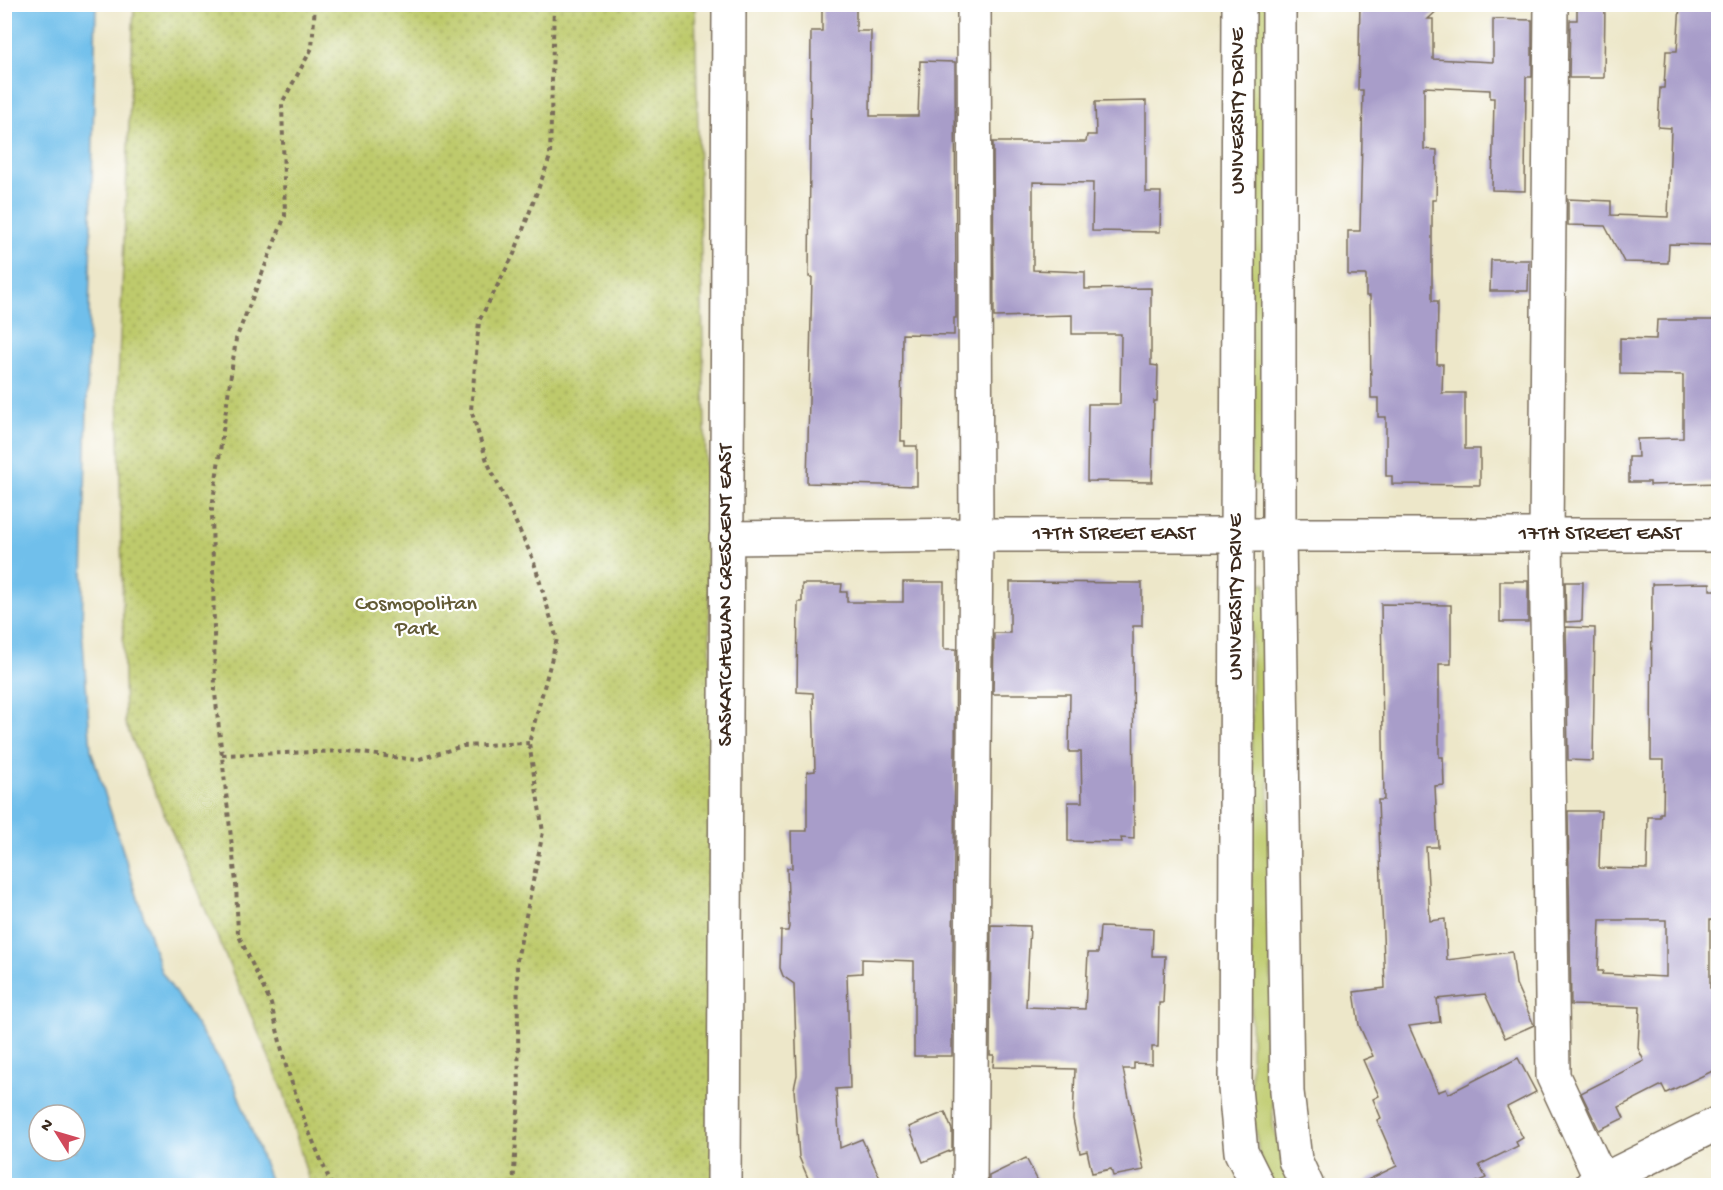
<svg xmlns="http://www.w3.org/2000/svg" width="1723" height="1190" font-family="'Gochi Hand',sans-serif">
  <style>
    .grass { fill: #beca6c; stroke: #7c7a45; stroke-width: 1.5 }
    .park { fill: url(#park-dots); stroke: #7c7a45; stroke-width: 1.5 }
    .water { fill: #70bfeb; stroke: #567484; stroke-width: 1.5; fill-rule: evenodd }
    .building { fill: #a89dc9; fill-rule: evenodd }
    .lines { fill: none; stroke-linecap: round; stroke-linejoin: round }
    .minor-casing { stroke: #796c5a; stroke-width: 36 }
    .path { stroke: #796c5a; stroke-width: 4; stroke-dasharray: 4.5 4.5; stroke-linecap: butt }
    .minor { stroke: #fff; stroke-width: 33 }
    .labels { text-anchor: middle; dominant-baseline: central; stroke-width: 4.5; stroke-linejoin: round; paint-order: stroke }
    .street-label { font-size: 22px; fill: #3b2a1e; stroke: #fff }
    .park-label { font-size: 22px; fill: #625a35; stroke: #fff }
  </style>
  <defs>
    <pattern id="park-dots" width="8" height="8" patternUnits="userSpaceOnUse" patternTransform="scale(1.5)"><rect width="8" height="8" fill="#beca6c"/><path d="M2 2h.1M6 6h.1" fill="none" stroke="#9ca458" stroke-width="1.8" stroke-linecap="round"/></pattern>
  </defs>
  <rect width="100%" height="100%" fill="#fff"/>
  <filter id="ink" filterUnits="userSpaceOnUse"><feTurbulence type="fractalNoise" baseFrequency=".0167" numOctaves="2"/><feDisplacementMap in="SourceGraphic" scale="12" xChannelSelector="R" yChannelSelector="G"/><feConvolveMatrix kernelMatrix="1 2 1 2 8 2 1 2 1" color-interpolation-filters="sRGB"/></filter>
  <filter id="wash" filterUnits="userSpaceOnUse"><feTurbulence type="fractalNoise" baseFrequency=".008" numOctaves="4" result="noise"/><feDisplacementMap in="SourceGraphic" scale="24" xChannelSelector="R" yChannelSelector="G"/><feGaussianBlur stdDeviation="1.35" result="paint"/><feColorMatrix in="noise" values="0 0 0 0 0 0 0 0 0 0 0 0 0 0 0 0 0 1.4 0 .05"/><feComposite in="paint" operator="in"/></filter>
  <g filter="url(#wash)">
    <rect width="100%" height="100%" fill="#ede7c9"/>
    <g class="grass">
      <polygon points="1249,5 1269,5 1267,486 1254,485 1251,482"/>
      <polygon points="1252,583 1266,583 1273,1126 1284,1163 1295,1185 1272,1185 1259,1154 1251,1102"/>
    </g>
    <polygon class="park" points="134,5 695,5 723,1185 310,1185 284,1092 125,723 118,383"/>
    <path class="water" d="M5 4 96 5 82 629 91 750 161 971 233 1081 272 1185H5ZM39 1115H75V1151H39Z"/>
    <g id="blocks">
      <g class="building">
        <polygon points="822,4 856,4 856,31 871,31 870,116 918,116 920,61 955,62 956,318 954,318 954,335 902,334 901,441 905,441 905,446 917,446 917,486 807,483 812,277 809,277 811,31 822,31"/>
        <polygon points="1360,4 1444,4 1428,19 1433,19 1433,59 1493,62 1493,19 1532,20 1532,77 1526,77 1525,191 1492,190 1494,98 1490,98 1490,90 1424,87 1424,149 1437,150 1436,200 1432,200 1432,301 1438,301 1437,364 1443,364 1442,393 1465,393 1465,449 1480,449 1480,485 1392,484 1392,476 1386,476 1386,417 1378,417 1378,398 1371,398 1370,296 1366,296 1366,275 1348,275 1348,231 1360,231 1363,90 1358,90"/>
        <polygon points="1577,4 1605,4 1604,78 1569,78 1570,20 1577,20"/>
        <polygon points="1680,4 1719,4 1719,245 1669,244 1668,263 1624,262 1605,226 1568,225 1568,199 1611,201 1611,215 1668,217 1671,128 1658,127 1660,88 1664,88 1666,51 1677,51"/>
        <polygon points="1146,101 1146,192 1161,192 1160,232 1092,231 1093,183 1033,182 1033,270 1085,272 1085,289 1151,288 1151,365 1158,366 1157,401 1154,401 1152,482 1087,481 1088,404 1120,404 1121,334 1072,334 1072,315 994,317 993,142 1086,142 1087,135 1096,135 1095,102"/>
        <polygon points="1491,260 1529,260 1528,291 1490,291"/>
        <polygon points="1657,320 1718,320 1719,483 1650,485 1650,482 1629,482 1629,457 1638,457 1637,439 1683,438 1683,375 1620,374 1620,338 1656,339"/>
        <rect x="1500" y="581" width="28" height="41"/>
        <polygon points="903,582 944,582 944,649 956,649 952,1056 914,1056 914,961 862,959 862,973 847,974 850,1088 836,1089 840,1148 862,1139 883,1185 811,1185 799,1157 794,1089 797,1075 794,984 783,976 780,968 781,931 788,931 789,927 787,868 792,868 791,831 807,831 807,772 815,771 813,693 797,692 798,602 802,602 802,584 842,584 841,592 847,592 847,602 903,602"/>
        <polygon points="1010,582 1142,583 1142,626 1133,626 1134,839 1121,838 1122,842 1068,841 1068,802 1082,802 1081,752 1069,752 1070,694 993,694 994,633 1010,633"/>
        <polygon points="1565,582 1583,582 1582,621 1566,622"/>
        <path d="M1710 583V590H1719V920H1710V988H1719V1068L1666 1093 1662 1085 1619 1107 1624 1118 1599 1130 1581 1093 1644 1061 1638 1048 1640 1007 1571 1005 1568 811H1601L1599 868 1647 869 1648 817H1660V813H1663L1664 760H1651L1652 584ZM1600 920H1666V977L1602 974 1603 971H1598Z"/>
        <polygon points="1381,604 1451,605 1451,664 1439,664 1439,757 1443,757 1444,785 1435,786 1438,847 1426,847 1430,921 1445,919 1447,960 1512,952 1516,984 1534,1025 1505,1038 1485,994 1437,999 1440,1022 1409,1026 1438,1092 1446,1089 1448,1094 1518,1058 1536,1092 1507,1107 1523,1138 1516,1142 1518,1146 1479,1165 1486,1178 1470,1185 1357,1185 1397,1166 1377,1120 1381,1118 1373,1099 1379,1096 1363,1060 1373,1056 1359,1025 1354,992 1385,988 1378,800 1384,800"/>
        <polygon points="1566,627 1595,628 1593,761 1568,760"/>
        <polygon points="991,925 1030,926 1026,1007 1085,1009 1088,953 1098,953 1100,927 1153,929 1152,956 1165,956 1163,1003 1159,1003 1158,1047 1152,1047 1152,1064 1134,1063 1134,1069 1123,1069 1144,1170 1113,1176 1111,1169 1092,1173 1087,1151 1080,1153 1073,1119 1075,1069 993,1067 994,1055 990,1055"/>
        <polygon points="945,1112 952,1130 952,1150 923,1162 909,1127"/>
        <polygon points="1026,1158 1040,1185 989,1185 989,1176"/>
      </g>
    </g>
  </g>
  <g filter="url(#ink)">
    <use href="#blocks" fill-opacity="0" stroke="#796c5a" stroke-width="1.5"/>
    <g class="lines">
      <g class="minor-casing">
        <g id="minor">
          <polyline points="1239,4 1235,1088 1241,1152 1258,1186"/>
          <polyline points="1279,4 1279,535 1287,1092 1295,1160 1307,1186"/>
          <polyline points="1551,4 1546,534 1553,1076 1604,1186"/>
          <polyline points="726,538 976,535 1718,535"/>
          <polyline points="724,1186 729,4"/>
          <polyline points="970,1186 976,535 974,4"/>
          <polyline points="1591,1186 1718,1123"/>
        </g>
      </g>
      <g class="path">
        <polyline points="315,4 312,48 282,103 285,216 236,339 212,508 215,693 236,883 238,934 271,1004 285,1063 307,1127 332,1186"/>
        <polyline points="222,755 347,751 416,760 463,746 529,743"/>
        <polyline points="513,1186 519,1097 517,960 543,832 529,743 557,639 533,559 487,461 471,410 479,321 514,254 550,157 554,4"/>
      </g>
      <use href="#minor" class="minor"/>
    </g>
  </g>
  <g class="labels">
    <g class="street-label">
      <text transform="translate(1239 111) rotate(-90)">UNIVERSITY DRIVE</text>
      <text x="1114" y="535">17TH STREET EAST</text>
      <text x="1600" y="535">17TH STREET EAST</text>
      <text transform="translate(727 595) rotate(-90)">SASKATCHEWAN CRESCENT EAST</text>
      <text transform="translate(1237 597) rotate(-90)">UNIVERSITY DRIVE</text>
    </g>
    <g class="park-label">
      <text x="416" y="605">Cosmopolitan<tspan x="416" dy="25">Park</tspan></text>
    </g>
  </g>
  <rect width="1723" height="1190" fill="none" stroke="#fff" stroke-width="24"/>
  <g transform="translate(57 1133) rotate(307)"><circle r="28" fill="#ffffff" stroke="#b1aaa5" stroke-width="1.5"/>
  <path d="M0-4.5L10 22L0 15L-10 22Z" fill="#d1495b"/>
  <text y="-9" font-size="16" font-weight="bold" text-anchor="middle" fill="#3b2a1e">N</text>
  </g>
</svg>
